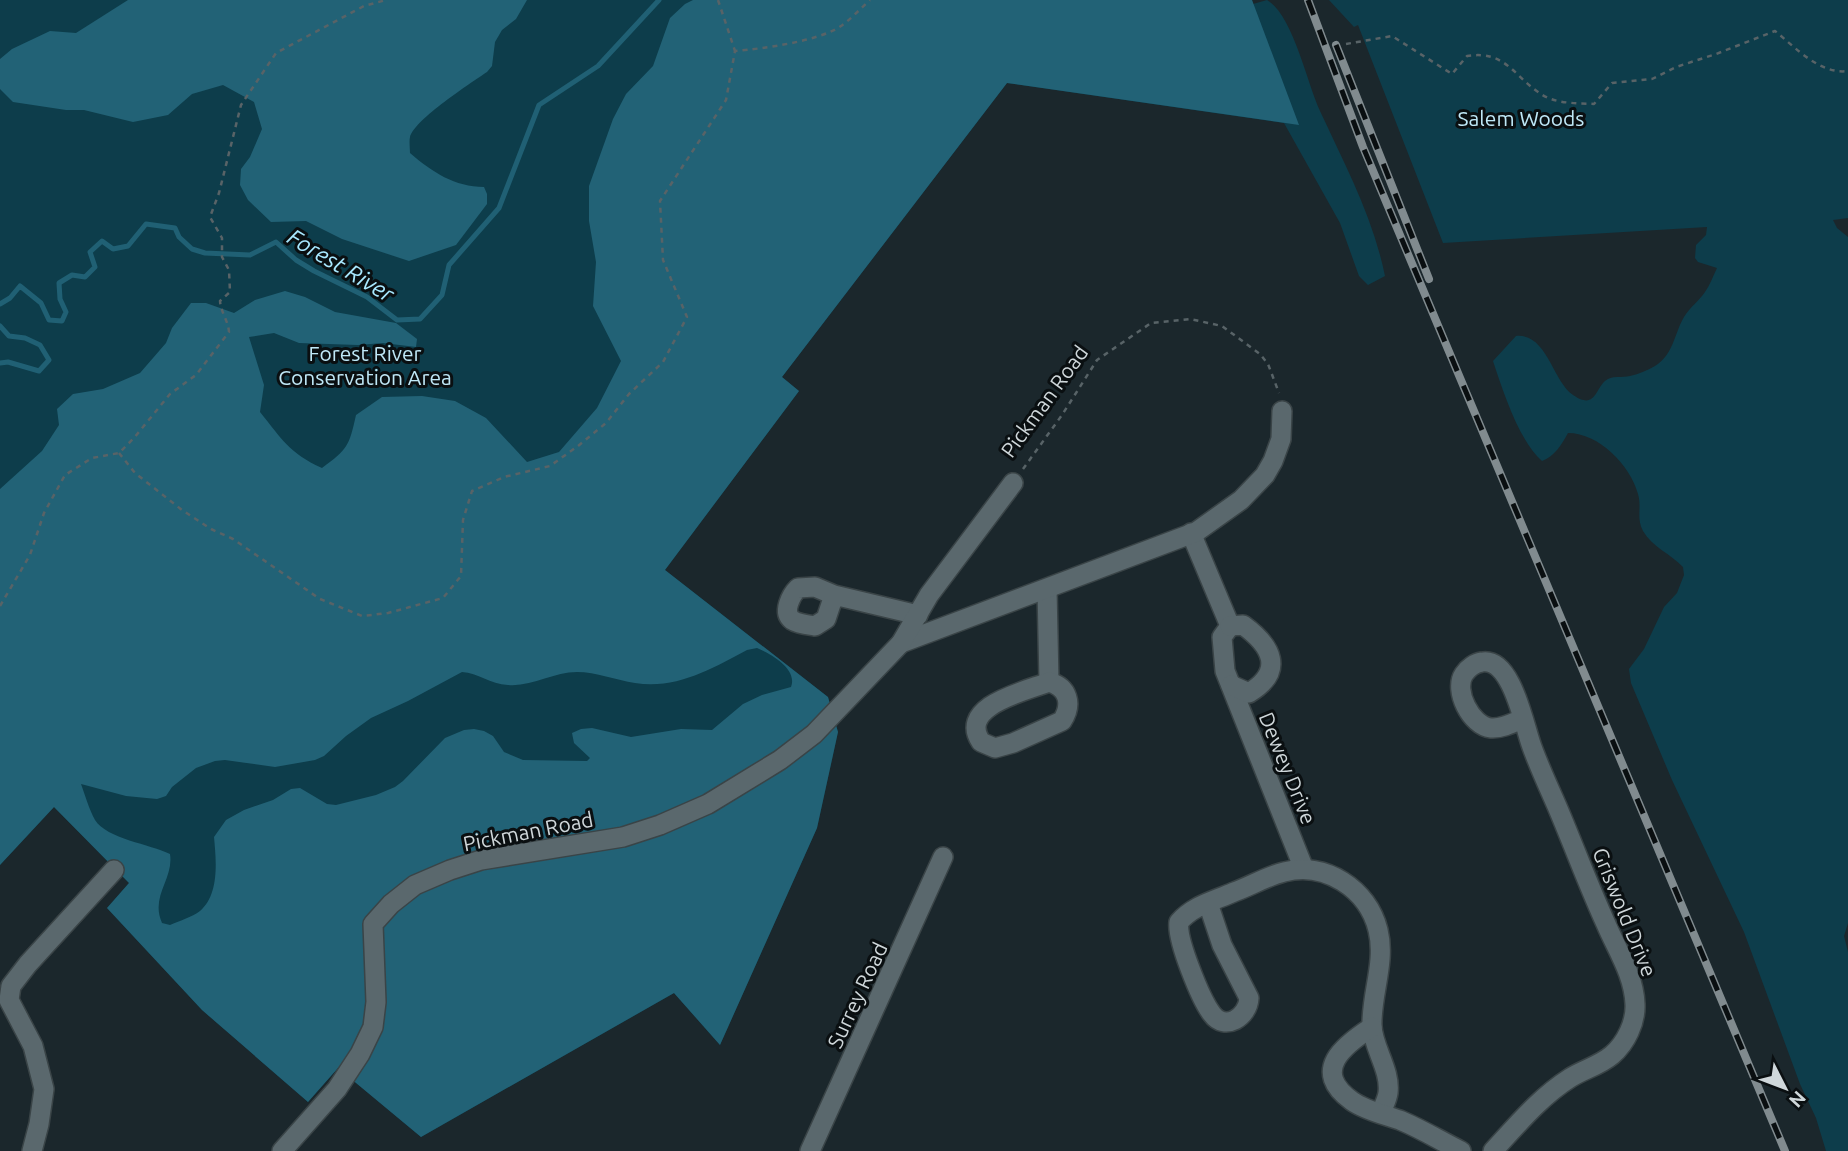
<svg xmlns="http://www.w3.org/2000/svg" width="1848" height="1151" font-family="Ubuntu,sans-serif">
  <style>
    .green { fill: #0d3d4b }
    .forest { fill: #226276; fill-rule: evenodd }
    .lines { fill: none; stroke-linecap: round; stroke-linejoin: round }
    .stream { stroke: #206074; stroke-width: 5 }
    .minor-casing { stroke: #3a4447; stroke-width: 22 }
    .path { stroke: #586367; stroke-width: 2.5; stroke-dasharray: 5 5; stroke-linecap: butt }
    .minor { stroke: #5a686d; stroke-width: 19 }
    .rail-casing { stroke: #818b8f; stroke-width: 8 }
    .rail { stroke: #0a0f11; stroke-width: 5; stroke-dasharray: 16; stroke-linecap: butt }
    .labels { text-anchor: middle; dominant-baseline: central; stroke-width: 6; stroke-linejoin: round; paint-order: stroke }
    .park-label { font-size: 21px; fill: #bfe8f7; stroke: #0a0f11 }
    .street-label { font-size: 21px; fill: #cfd7da; stroke: #0a0f11 }
    .water-label { font-size: 23px; font-style: italic; fill: #a8e8ff; stroke: #0a0f11 }
  </style>
  <rect width="100%" height="100%" fill="#1b272c"/>
  <g class="green">
    <path d="M0 0H1252L1253 4 1267 0C1293 15 1307 83 1320 111 1345 165 1373 217 1385 276L1368 285 1359 276 1340 223 1284 123 1007 83 782 377 799 391 665 570 828 697 838 732 817 828 720 1045 674 993 421 1137 338 1068 308 1102 202 1010 107 908 129 883 54 807 0 865Z"/>
    <path d="M1329 0H1848V218L1833 220 1837 228 1848 237V923L1844 936 1848 952V1151H1826L1816 1118 1800 1084 1744 932 1672 780 1631 683 1629 669 1644 649 1664 607 1677 593 1684 575 1683 567C1671 554 1652 547 1643 531 1636 518 1642 507 1638 494 1630 465 1599 433 1568 433 1562 444 1554 457 1542 461 1519 441 1503 391 1493 361L1516 336C1547 333 1552 380 1573 395 1595 410 1595 390 1605 381 1611 375 1623 378 1630 376 1639 374 1648 370 1655 366 1674 354 1674 334 1684 317 1690 307 1699 301 1705 292 1710 285 1713 276 1717 268L1698 262 1695 258 1696 245 1706 235 1707 227 1443 243 1358 25 1354 27Z"/>
  </g>
  <g class="forest">
    <path d="M128 0H527L516 19 502 30 495 42 492 66 487 72C471 83 415 119 410 137 409 141 410 149 410 153 432 172 455 187 484 187L487 194V204L456 245 409 261 342 239 306 221 271 222 248 200 240 185 241 169 250 157 262 129 254 102 223 85 192 94 168 115 133 122 84 110H66L13 102 0 89V59L12 49 50 31 76 33Z"/>
    <path d="M693 0H1252L1299 125 1007 83 782 377 799 391 665 570 828 697 838 732 817 828 720 1045 674 993 421 1137 338 1068 308 1102 202 1010 107 908 129 883 54 807 0 865V489L42 451 59 425 57 409 73 394 103 389 140 373 166 343 172 328 191 303H206L234 313 255 300 285 291 305 297 335 312 396 323 417 339 416 347 383 343 358 345 299 343 274 333 249 337 264 385 260 412C282 439 289 453 322 468 348 449 349 446 356 415L382 397 422 396 455 401 486 418 527 462 559 452 597 408 621 361 593 306 596 262 589 221V186L613 119 626 94 653 66 670 18 685 4ZM757 648C771 654 798 669 791 687L762 695 743 704 712 730 681 729 631 737 592 728 581 729 572 733 574 743 590 758 587 761 523 760 504 752 493 736 484 731 474 729 464 730 445 738 403 781 395 787 376 795 336 805 327 804 300 788 291 789 273 800 244 810 226 820 214 837C216 859 220 894 200 911 192 917 179 921 170 925L162 923C150 896 174 879 170 854 150 844 107 839 95 820 89 809 85 795 81 784L126 796 157 799 166 796 172 787 196 768 215 761 225 760 275 767 315 760 324 756 346 736 371 718 408 701 462 672C478 673 490 684 508 685 532 687 553 672 577 672 596 672 616 680 635 683 676 690 713 668 747 650Z"/>
  </g>
  <g class="lines">
    <g class="stream">
      <polyline points="0,304 10,298 20,286 41,303 49,320 62,321 66,312 60,299 59,283 72,275 85,277 95,267 90,252 102,241 113,249 128,246 146,224 175,228 179,237 192,249 205,253 250,255 276,242 296,260 314,271 367,297 397,320 420,319 442,295 449,265 499,208 539,105 598,66 659,0"/>
      <polyline points="0,326 9,336 25,338 40,345 49,360 39,371 8,362 0,363"/>
    </g>
    <g class="minor-casing">
      <g id="minor">
        <polyline points="1191,533 1230,626 1222,637 1225,671 1304,869"/>
        <polyline points="1047,589 1049,682"/>
        <path d="M834 595 826 619 815 626C808 625 798 624 792 620 782 612 791 595 798 588L815 587 834 595 918 615"/>
        <path d="M1230 626 1243 625C1272 646 1285 671 1249 693L1231 685"/>
        <polyline points="901,643 1196,532 1241,500 1265,475 1273,461 1281,439 1282,411"/>
        <path d="M1049 682C1068 687 1073 704 1062 721L1013 743 995 748 981 742C957 706 1026 691 1049 682Z"/>
        <path d="M1208 903 1222 945 1249 998C1248 1017 1225 1032 1212 1014 1201 1000 1176 939 1179 922 1194 905 1214 901 1234 892 1251 886 1267 876 1284 872 1325 861 1368 889 1378 930 1386 962 1371 994 1372 1026 1373 1048 1391 1070 1388 1093 1387 1100 1383 1107 1381 1113"/>
        <path d="M1372 1027C1344 1045 1310 1071 1352 1101 1366 1111 1386 1115 1402 1121 1423 1130 1441 1141 1461 1151"/>
        <polyline points="32,1151 39,1124 44,1089 33,1046 9,1000 11,986 28,964 114,870"/>
        <polyline points="282,1151 337,1089 360,1054 373,1027 376,1002 373,924 391,904 415,885 450,870 481,860 623,837 660,825 708,804 780,760 814,734 901,643 929,595 1013,483"/>
        <polyline points="810,1151 943,857"/>
        <path d="M1493 1151C1517 1125 1540 1097 1570 1078 1584 1069 1599 1066 1612 1055 1626 1043 1636 1022 1635 1004 1634 975 1617 950 1606 924 1589 887 1575 849 1559 811 1550 790 1540 769 1532 747 1524 726 1512 657 1482 662 1475 663 1468 668 1464 674 1453 690 1471 726 1491 728 1501 729 1513 723 1522 719"/>
      </g>
    </g>
    <g class="path">
      <polyline points="718,0 735,51"/>
      <path d="M1346 44 1392 36 1452 74 1467 56C1506 50 1513 76 1541 94 1555 104 1577 103 1594 104L1612 83 1652 79 1676 67 1716 54 1775 31C1795 47 1820 75 1848 71"/>
      <path d="M119 453 135 473 182 510 211 529 233 539 320 599 362 616 388 613 443 598 461 576 463 520 472 491 504 477 550 466 578 446 606 423 629 394 663 362 687 317 663 260 660 201 726 100 735 51C761 49 820 41 841 26 851 19 860 9 870 0"/>
      <polyline points="1023,469 1062,415 1097,360 1151,323 1190,319 1222,326 1260,354 1268,364 1279,393"/>
      <path d="M0 606 30 555 44 513 65 475 92 458 119 453 134 438 170 394 196 375 229 332C228 320 221 313 220 301L230 292 229 270 222 257V238L210 217 219 193 241 105 276 53 364 6 386 0"/>
    </g>
    <use href="#minor" class="minor"/>
    <g class="rail-casing">
      <g id="rail">
        <polyline points="1308,0 1363,147 1785,1151"/>
        <polyline points="1336,45 1429,279"/>
      </g>
    </g>
    <use href="#rail" class="rail"/>
  </g>
  <g class="labels">
    <g class="park-label">
      <text x="1521" y="118">Salem Woods</text>
      <text x="365" y="353">Forest River<tspan x="365" dy="24">Conservation Area</tspan></text>
    </g>
    <g class="street-label">
      <text transform="translate(1044 401) rotate(-54)">Pickman Road</text>
      <text transform="translate(1288 768) rotate(68)">Dewey Drive</text>
      <text transform="translate(528 831) rotate(-11)">Pickman Road</text>
      <text transform="translate(1625 912) rotate(68)">Griswold Drive</text>
      <text transform="translate(857 995) rotate(-65)">Surrey Road</text>
    </g>
    <g class="water-label">
      <text transform="translate(341 265) rotate(31)">Forest River</text>
    </g>
  </g>
  <g transform="translate(1785 1088) rotate(132)" stroke="#0a0f11" stroke-width="5" paint-order="stroke">
  <path d="M0-5L12 26L0 18L-12 26Z" fill="#cfd7da"/>
  <text y="-10" font-size="19" font-weight="bold" text-anchor="middle" fill="#cfd7da">N</text>
  </g>
</svg>
